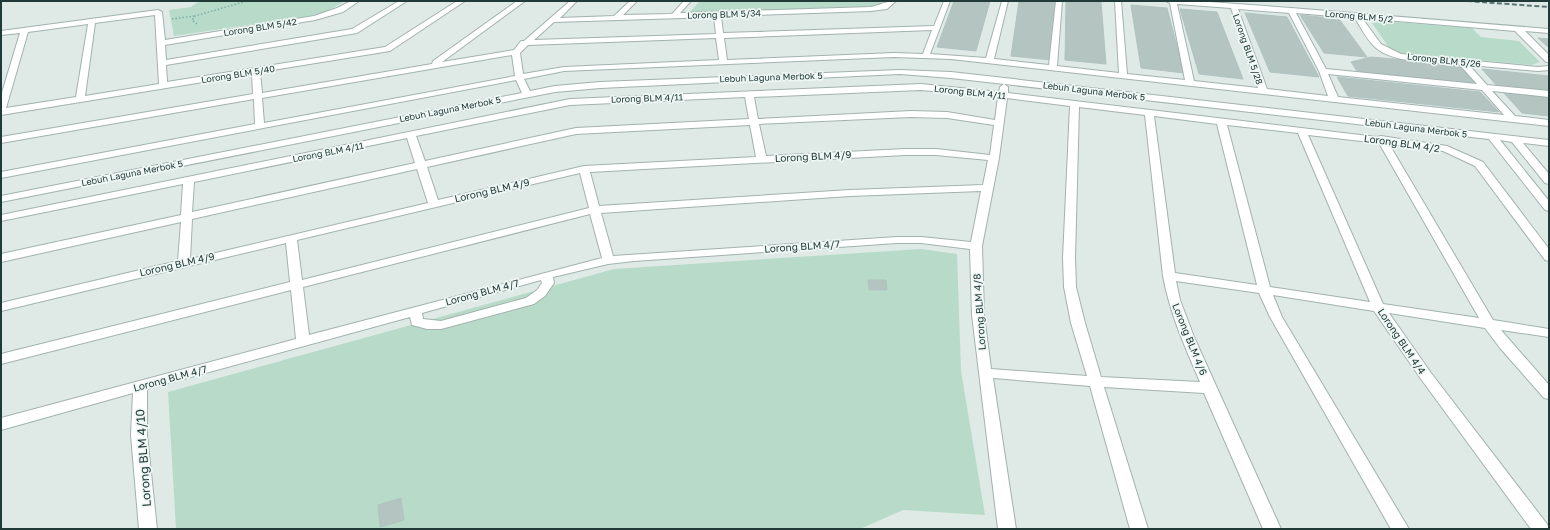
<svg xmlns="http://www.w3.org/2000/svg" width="1550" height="530" font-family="'Golos Text',sans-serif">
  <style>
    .green { fill: #b7dbc8 }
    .building { fill: #b4c5c1; stroke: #b1c3c0 }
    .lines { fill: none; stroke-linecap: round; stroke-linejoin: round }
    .minor-casing { stroke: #a2b2af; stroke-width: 2 }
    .path { stroke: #7faea8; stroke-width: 1.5; stroke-dasharray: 1.5 2; stroke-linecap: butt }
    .minor { fill: #fff; fill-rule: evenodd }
    .rail { stroke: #5a7674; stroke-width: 2; stroke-dasharray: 5 2.5; stroke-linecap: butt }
    .labels { text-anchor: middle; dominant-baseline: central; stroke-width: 3.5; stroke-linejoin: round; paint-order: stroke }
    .far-street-label { font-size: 9px; fill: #203a38; stroke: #eff7f4 }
    .street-label { font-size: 10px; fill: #203a38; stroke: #eff7f4 }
    .near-street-label { font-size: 12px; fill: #203a38; stroke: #eff7f4 }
  </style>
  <rect width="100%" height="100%" fill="#dfeae7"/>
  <g class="green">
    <polygon points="200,1 345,1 322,14 174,36 169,10 191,7"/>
    <polygon points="700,1 882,1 880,6 689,13"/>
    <polygon points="1381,21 1472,28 1481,37 1519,41 1540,62 1531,65 1392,52 1372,23"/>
    <polygon points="921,249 957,254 961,371 985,515 903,510 860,529 176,529 168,392 614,269"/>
  </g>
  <g class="building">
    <polygon points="954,1 990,1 976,51 937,47"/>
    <polygon points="1019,1 1055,1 1051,60 1011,56"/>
    <polygon points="1066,1 1101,2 1106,64 1065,60"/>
    <polygon points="1131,5 1167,8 1184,73 1141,68"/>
    <polygon points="1180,9 1217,12 1243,79 1199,74"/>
    <polygon points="1245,13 1287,17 1319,77 1270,72"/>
    <polygon points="1300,15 1339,19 1367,57 1324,53"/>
    <polygon points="1538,38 1549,39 1549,48"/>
    <polygon points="1371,57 1462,65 1481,86 1359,74 1351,62"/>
    <polygon points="1482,69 1549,76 1549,92 1498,87"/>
    <polygon points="1337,77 1480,92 1499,112 1348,96"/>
    <polygon points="1503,92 1549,97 1549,116 1522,113"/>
    <polygon points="868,280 886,280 887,290 869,290"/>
    <polygon points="401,498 404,520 380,527 378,505"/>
  </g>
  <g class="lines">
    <g class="minor-casing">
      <g id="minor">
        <path d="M351 1H359L343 12 315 20 165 45 166 60 352 29 399 1H407L357 33 166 65 167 82 385 47 457 1H465L390 51 260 72 262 93 432 64 433 61 517 1H525L442 62 514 50 521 41H524L570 1H577L560 18 614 16 630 1H637L623 15 672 14 684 1H691L680 13 871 7C880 5 887 1 896 1L887 9 871 11 721 16 723 33 934 26 944 1H950L930 54 986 58 1002 1H1008L994 59 1049 65 1056 1H1062L1057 66 1119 73 1115 1H1121L1127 74 1185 80 1170 3 1166 1H1196L1291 8 1549 29V33L1525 31 1549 55V62H1546L1515 31 1362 18 1381 44 1401 54 1538 67 1549 66V70L1538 71 1469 65 1487 85 1549 91V97L1492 91 1515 116 1549 120V126L951 59 894 57 564 71 524 79 530 91 555 86 600 82 900 70 951 72 1549 140V146L1523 143 1549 174V184L1545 183 1512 142 1500 140 1549 201V211L1545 210 1489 139 951 78 900 74 600 88 555 92 1 202V196L522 93 516 80 1 178V172L255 124 254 99 1 143V137L253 94 252 74 1 115V96L20 33 1 35V31L158 10 162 12 165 40 314 16 337 8ZM1177 4 1231 8 1258 88 1194 81ZM1238 9 1289 13 1319 71 1328 96 1267 89ZM1296 13 1355 18C1361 28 1367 40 1376 48 1395 64 1435 62 1459 64L1477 84 1326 69ZM155 15 159 84 85 96 95 23ZM714 17 716 34 534 40 554 22ZM88 24 76 97 6 108 28 32ZM932 30 923 54 894 53 727 60 724 38ZM716 38 719 60 564 67 523 74 520 53 528 45ZM512 55 515 76 264 123 262 98ZM1328 74 1482 90 1504 115 1338 97Z"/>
        <path d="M921 84 999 92 1000 87 1004 84 1008 87V93L1377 137 1381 136 1447 146 1483 162 1549 249V261L1545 260 1475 166 1443 151 1389 144 1493 320 1549 329V337L1501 330 1549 385V399L1544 398 1500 348 1485 328 1389 313 1431 373 1547 524 1549 529H1531L1421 379 1374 311 1273 295 1282 317 1409 529H1391L1270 317 1259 293 1176 281 1180 300 1194 337 1281 529H1263L1204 393 1104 387 1148 529H1130L1090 386 993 378 1016 529H998L972 315 970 249 921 243H897L634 261 608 264 553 277 554 283 545 296 534 304 441 329H427L412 325 410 317 147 389V435L157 529H139L131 435 133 393 1 430V418L296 339 291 290 1 364V354L290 282 286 243 1 311V303L178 261 181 222 1 262V254L181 215 183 184 1 221V215L570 99ZM921 90 998 97 995 120 947 112 911 111 758 119 754 97ZM745 97 749 119 576 128 425 161 416 136 570 105ZM1007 98 1070 106 1063 258 1064 287 1071 323 1087 376 991 369 984 315 982 246 999 158ZM1079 107 1145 115 1163 276C1170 314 1185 347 1200 382L1101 377 1085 323 1076 287 1075 258ZM1154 116 1217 124 1257 285 1175 273ZM911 117 947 118 994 125 990 155 936 149H905L766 156 759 124ZM750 125 756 157 584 166 438 200 427 167 576 134ZM1227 125 1298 133 1370 302 1270 287ZM1308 135 1379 143 1479 318 1383 304ZM407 138 415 163 192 212 194 182ZM905 155H936L988 160 983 185 850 190 599 206 590 172ZM417 169 428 203 190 259 192 219ZM580 173 589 208 302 280 297 240ZM981 191 971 242 921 237H897L613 256 601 213 850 196ZM590 214 602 258 309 335 303 287ZM541 280 542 283 537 290 526 298 441 321 423 319 422 313Z"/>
      </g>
    </g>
    <g class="path">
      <polyline points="172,19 194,16"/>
      <polyline points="197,24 192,20 195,16 247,1"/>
    </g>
    <use href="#minor" class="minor"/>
    <polyline class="rail" points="1467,1 1549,7"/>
  </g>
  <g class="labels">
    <g class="far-street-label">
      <text transform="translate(724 14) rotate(-2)">Lorong BLM 5/34</text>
      <text transform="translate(1359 16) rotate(5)">Lorong BLM 5/2</text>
      <text transform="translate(260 27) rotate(-9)">Lorong BLM 5/42</text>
      <text transform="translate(1248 49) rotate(71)">Lorong BLM 5/28</text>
      <text transform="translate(1444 60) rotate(6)">Lorong BLM 5/26</text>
      <text transform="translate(238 74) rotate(-9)">Lorong BLM 5/40</text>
      <text transform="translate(771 77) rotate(-2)">Lebuh Laguna Merbok 5</text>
      <text transform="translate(1094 91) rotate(7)">Lebuh Laguna Merbok 5</text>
      <text transform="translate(970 92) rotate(6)">Lorong BLM 4/11</text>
      <text transform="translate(647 98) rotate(-2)">Lorong BLM 4/11</text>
      <text transform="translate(450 109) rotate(-11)">Lebuh Laguna Merbok 5</text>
      <text transform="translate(1416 128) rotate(7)">Lebuh Laguna Merbok 5</text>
      <text transform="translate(328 152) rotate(-11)">Lorong BLM 4/11</text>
      <text transform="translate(132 173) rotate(-11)">Lebuh Laguna Merbok 5</text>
    </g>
    <g class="street-label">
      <text transform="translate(1402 143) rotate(8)">Lorong BLM 4/2</text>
      <text transform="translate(813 156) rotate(-3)">Lorong BLM 4/9</text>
      <text transform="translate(492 190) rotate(-13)">Lorong BLM 4/9</text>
      <text transform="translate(802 246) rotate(-4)">Lorong BLM 4/7</text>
      <text transform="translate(177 264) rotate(-13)">Lorong BLM 4/9</text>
      <text transform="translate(482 292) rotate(-15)">Lorong BLM 4/7</text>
      <text transform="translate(979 312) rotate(-94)">Lorong BLM 4/8</text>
      <text transform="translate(1190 339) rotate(68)">Lorong BLM 4/6</text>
      <text transform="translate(1402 341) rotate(56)">Lorong BLM 4/4</text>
      <text transform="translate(170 378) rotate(-15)">Lorong BLM 4/7</text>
    </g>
    <g class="near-street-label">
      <text transform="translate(143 458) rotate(-94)">Lorong BLM 4/10</text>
    </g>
  </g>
  <rect width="1550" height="530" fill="none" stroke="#203a38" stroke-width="4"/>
</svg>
